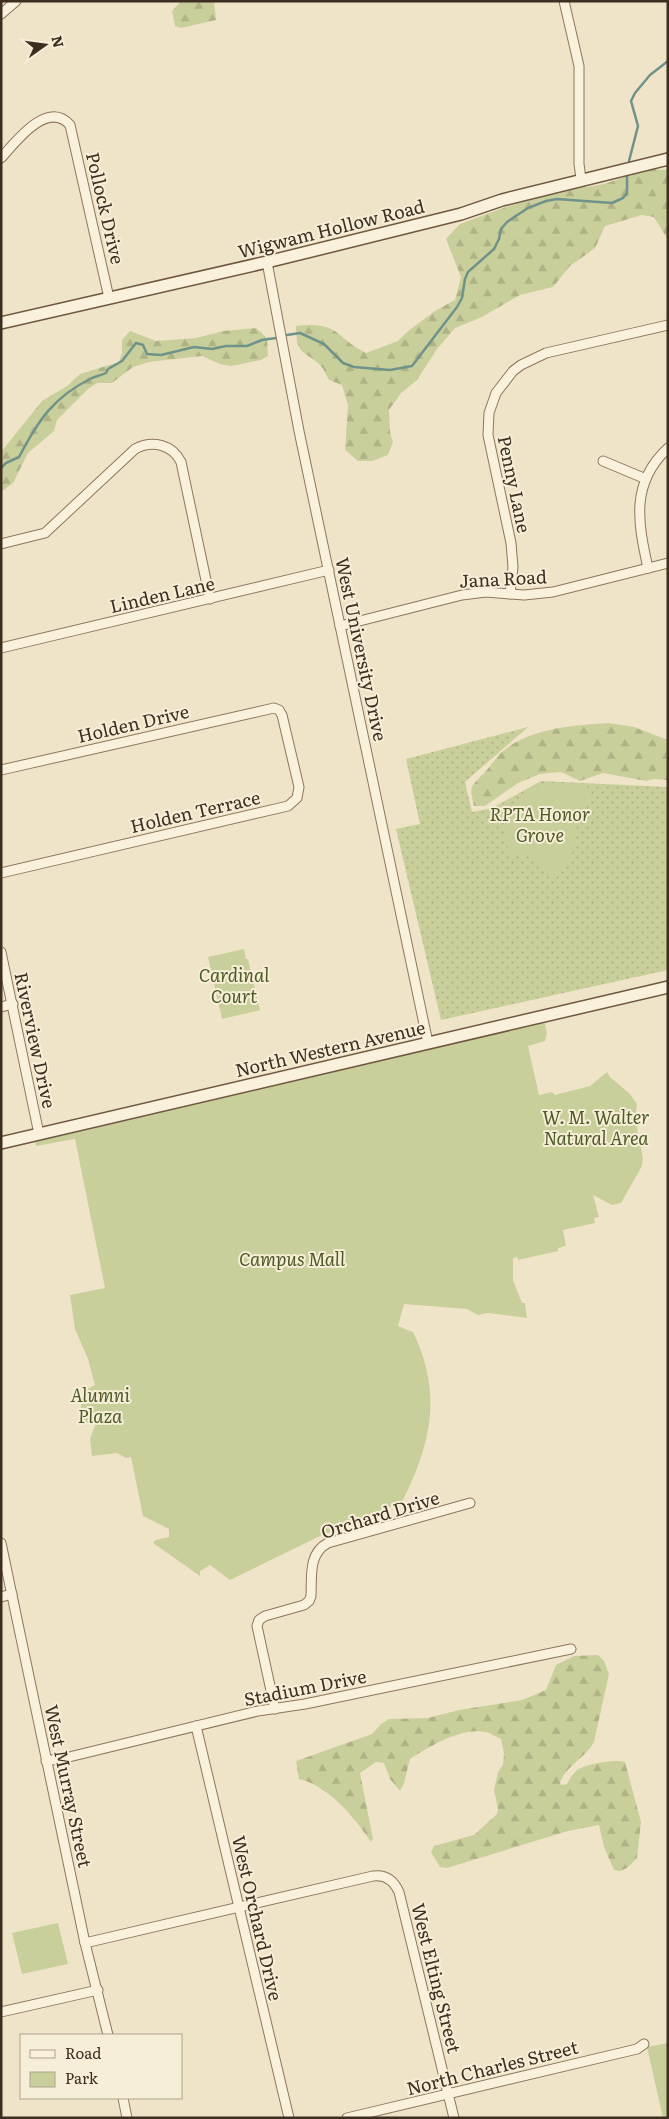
<svg xmlns="http://www.w3.org/2000/svg" width="669" height="2119" font-family="Literata,serif">
  <style>
    .grass { fill: url(#grass-dots) }
    .forest { fill: url(#forest-firs) }
    .green { fill: #c9cf9b }
    .lines { fill: none; stroke-linecap: round; stroke-linejoin: round }
    .stream { stroke: #6f938a; stroke-width: 2.5 }
    .street-casing { stroke: #8d765c; stroke-width: 11 }
    .secondary-casing { stroke: #6f573f; stroke-width: 14 }
    .street { stroke: #faf1dc; stroke-width: 9 }
    .secondary { stroke: #faf1dc; stroke-width: 11 }
    .labels { text-anchor: middle; dominant-baseline: central; stroke-width: 4; stroke-linejoin: round; paint-order: stroke }
    .street-label { font-size: 18px; fill: #3d2e20; stroke: #f7eed8 }
    .park-label { font-size: 18px; font-style: italic; fill: #4d5a26; stroke: #f7eed8 }
  </style>
  <defs>
    <pattern id="grass-dots" width="8" height="8" patternUnits="userSpaceOnUse" patternTransform="scale(1.25)"><rect width="8" height="8" fill="#c9cf9b"/><path d="M2 2h.1M6 6h.1" fill="none" stroke="#aeb285" stroke-width="1.8" stroke-linecap="round"/></pattern>
    <pattern id="forest-firs" width="22" height="20" patternUnits="userSpaceOnUse" patternTransform="scale(1.25)"><rect width="22" height="20" fill="#c9cf9b"/><path d="M5 1l3.5 6h-7zM16 11l3.5 6h-7z" fill="#aeb285"/></pattern>
  </defs>
  <rect width="100%" height="100%" fill="#f0e4c8"/>
  <polygon class="grass" points="528,727 465,782 472,812 492,808 541,781 668,787 668,970 441,1020 396,829 420,824 406,759"/>
  <g class="forest">
    <polygon points="181,1 214,1 216,20 181,28 175,26 172,11"/>
    <path d="M649 169 668 170V240L654 217 642 215 605 226 595 248 570 266 553 287 520 295 480 318 455 328 437 349 417 380 401 393 389 410 390 432 393 442 388 455 372 461H358L345 450 348 405 342 385 329 380C326 375 324 369 320 365 303 349 296 356 296 326 340 321 334 337 366 353L398 341 408 331 435 311 455 300 461 277 446 239 460 224 503 208 571 187H589L604 184Z"/>
    <polygon points="256,328 267,338 268,356 261,360 231,366 220,364 202,356 149,362 133,367 112,383 97,383 88,389 57,420 54,431 28,453 13,483 1,492 1,452 42,401 67,386 80,374 119,362 122,353 122,340 130,331 156,341 196,338 223,331"/>
    <path d="M609 723 634 727 668 740V780L654 779 646 781 603 773 580 781 561 772 540 774 518 783 485 806H474C469 785 470 788 484 773 492 765 497 755 507 748 534 728 576 725 609 723Z"/>
    <path d="M598 1655 604 1661 609 1674 594 1742C585 1758 567 1765 560 1782L561 1785 567 1784C569 1780 572 1775 576 1771 585 1764 614 1759 625 1762L641 1822 637 1858 627 1868 620 1871 614 1870 604 1847 599 1825 568 1831 447 1868 440 1867 431 1852 434 1846 474 1835 497 1814 498 1809 494 1790 498 1772 503 1765 504 1753 501 1739C496 1737 491 1733 486 1732 461 1727 430 1746 410 1759L404 1783 400 1791 390 1779 384 1763 376 1762 360 1773 373 1839 371 1842C355 1818 329 1786 299 1779L296 1761 372 1734 381 1724 389 1719 428 1718 459 1710 522 1700 546 1690 556 1665 574 1656Z"/>
  </g>
  <g class="green">
    <path d="M553 783C566 784 579 781 589 789V805L573 812C571 819 574 826 574 833 575 848 570 873 553 877L534 855C528 854 516 858 511 853 506 849 507 841 506 835 503 805 526 787 553 783Z"/>
    <polygon points="244,949 246,959 248,959 260,1010 222,1019 208,957"/>
    <path d="M543 1016 547 1033 545 1041 528 1046 539 1095 552 1092 555 1095 590 1086 607 1072 610 1077 629 1093 637 1104 635 1118 643 1158 642 1166 621 1203 612 1205 593 1195 599 1217 594 1218 595 1223 563 1230 566 1246 558 1248V1251L518 1260 517 1257 513 1258V1280L522 1303H525L527 1318 488 1313 478 1315 467 1309 404 1304 398 1326 413 1332C443 1394 431 1444 402 1502L318 1537 230 1580 210 1565 200 1571V1576L153 1543 156 1540 169 1537V1529L143 1516 131 1457 126 1458 117 1453 92 1456 90 1439 96 1423 85 1422 80 1417C82 1403 80 1391 95 1385L88 1359 75 1329 70 1295 105 1288 75 1139 36 1146 34 1135Z"/>
    <polygon points="58,1923 68,1964 22,1974 12,1933"/>
    <polygon points="668,2043 668,2118 663,2118 647,2047"/>
  </g>
  <g class="lines">
    <g class="stream">
      <polyline points="629,161 638,126 631,101 635,93 650,75 668,61"/>
      <polyline points="287,335 300,333 324,344 343,363 354,367 390,370 412,366 457,307 462,298 465,279 468,272 494,249 499,239 501,229 507,222 528,208 546,201 557,199 612,203 623,198 627,193 627,176"/>
      <path d="M1 468 6 463 19 457C38 421 53 397 92 378 97 376 102 375 106 373L108 369 122 361 136 343 143 345 147 354 161 355 194 347 212 349 226 346H247L262 340 276 338"/>
    </g>
    <g class="street-casing">
      <g id="street">
        <polyline points="564,1 579,66 579,164 581,179"/>
        <polyline points="1,14 16,1"/>
        <path d="M1 158C15 143 47 99 70 125L109 298"/>
        <polyline points="267,262 299,431 428,1043"/>
        <polyline points="603,461 646,479"/>
        <path d="M1 544 45 533 135 449C152 440 172 444 181 462L210 599"/>
        <path d="M648 568C638 523 630 483 668 448"/>
        <polyline points="510,594 513,567 511,543 488,435 489,413 496,393 513,371 521,365 546,353 668,325"/>
        <polyline points="340,626 462,595 486,592 524,595 553,592 668,563"/>
        <polyline points="1,648 329,570"/>
        <polyline points="1,770 274,708 279,710 282,715 299,787 297,798 288,806 1,873"/>
        <polyline points="1,952 39,1134"/>
        <polyline points="1,1007 13,1004"/>
        <polyline points="1,1543 85,1943 108,2035"/>
        <polyline points="1,1597 12,1594"/>
        <path d="M275 1709 257 1626 259 1620 265 1616 304 1605 309 1601 311 1596C312 1577 308 1553 328 1543L470 1503"/>
        <polyline points="196,1726 289,2118"/>
        <polyline points="46,1761 69,1757 258,1711 305,1704 571,1649"/>
        <path d="M85 1943 373 1876C386 1874 394 1881 399 1892L454 2118"/>
        <polyline points="1,2012 98,1990"/>
        <polyline points="123,2098 127,2118"/>
        <polyline points="347,2118 637,2049 644,2044"/>
      </g>
    </g>
    <g class="secondary-casing">
      <g id="secondary">
        <polyline points="1,323 267,262 461,214 502,200 668,159"/>
        <polyline points="1,1143 668,987"/>
      </g>
    </g>
    <use href="#street" class="street"/>
    <use href="#secondary" class="secondary"/>
  </g>
  <g class="labels">
    <g class="street-label">
      <text transform="translate(106 208) rotate(77)">Pollock Drive</text>
      <text transform="translate(331 228) rotate(-14)">Wigwam Hollow Road</text>
      <text transform="translate(515 484) rotate(78)">Penny Lane</text>
      <text transform="translate(503 578) rotate(-3)">Jana Road</text>
      <text transform="translate(162 594) rotate(-13)">Linden Lane</text>
      <text transform="translate(362 649) rotate(78)">West University Drive</text>
      <text transform="translate(133 723) rotate(-13)">Holden Drive</text>
      <text transform="translate(195 811) rotate(-13)">Holden Terrace</text>
      <text transform="translate(36 1040) rotate(78)">Riverview Drive</text>
      <text transform="translate(330 1048) rotate(-13)">North Western Avenue</text>
      <text transform="translate(380 1514) rotate(-17)">Orchard Drive</text>
      <text transform="translate(305 1687) rotate(-11)">Stadium Drive</text>
      <text transform="translate(69 1786) rotate(78)">West Murray Street</text>
      <text transform="translate(258 1918) rotate(77)">West Orchard Drive</text>
      <text transform="translate(437 1978) rotate(76)">West Elting Street</text>
      <text transform="translate(492 2067) rotate(-14)">North Charles Street</text>
    </g>
    <g class="park-label">
      <text x="540" y="813">RPTA Honor<tspan x="540" dy="21">Grove</tspan></text>
      <text x="234" y="974">Cardinal<tspan x="234" dy="21">Court</tspan></text>
      <text x="596" y="1116">W. M. Walter<tspan x="596" dy="21">Natural Area</tspan></text>
      <text x="292" y="1258">Campus Mall</text>
      <text x="100" y="1394">Alumni<tspan x="100" dy="21">Plaza</tspan></text>
    </g>
  </g>
  <rect width="669" height="2119" fill="none" stroke="#3d2e20" stroke-width="5"/>
  <rect x="20" y="2034" width="162" height="65" fill="#f7eed8" stroke="#ada18e"/>
  <rect x="30" y="2050" width="25" height="8" fill="#faf1dc" stroke="#ada18e"/>
  <text x="65" y="2059" font-size="15" fill="#3d2e20">Road</text>
  <rect x="30" y="2072" width="25" height="15" fill="#c9cf9b" stroke="#ada18e"/>
  <text x="65" y="2084" font-size="15" fill="#3d2e20">Park</text>
  <g transform="translate(45 45) rotate(76)" stroke="#f7eed8" stroke-width="4" paint-order="stroke">
  <path d="M0-4L9 19L0 12L-9 19Z" fill="#3d2e20"/>
  <text y="-8" font-size="14" font-weight="bold" text-anchor="middle" fill="#3d2e20">N</text>
  </g>
</svg>
